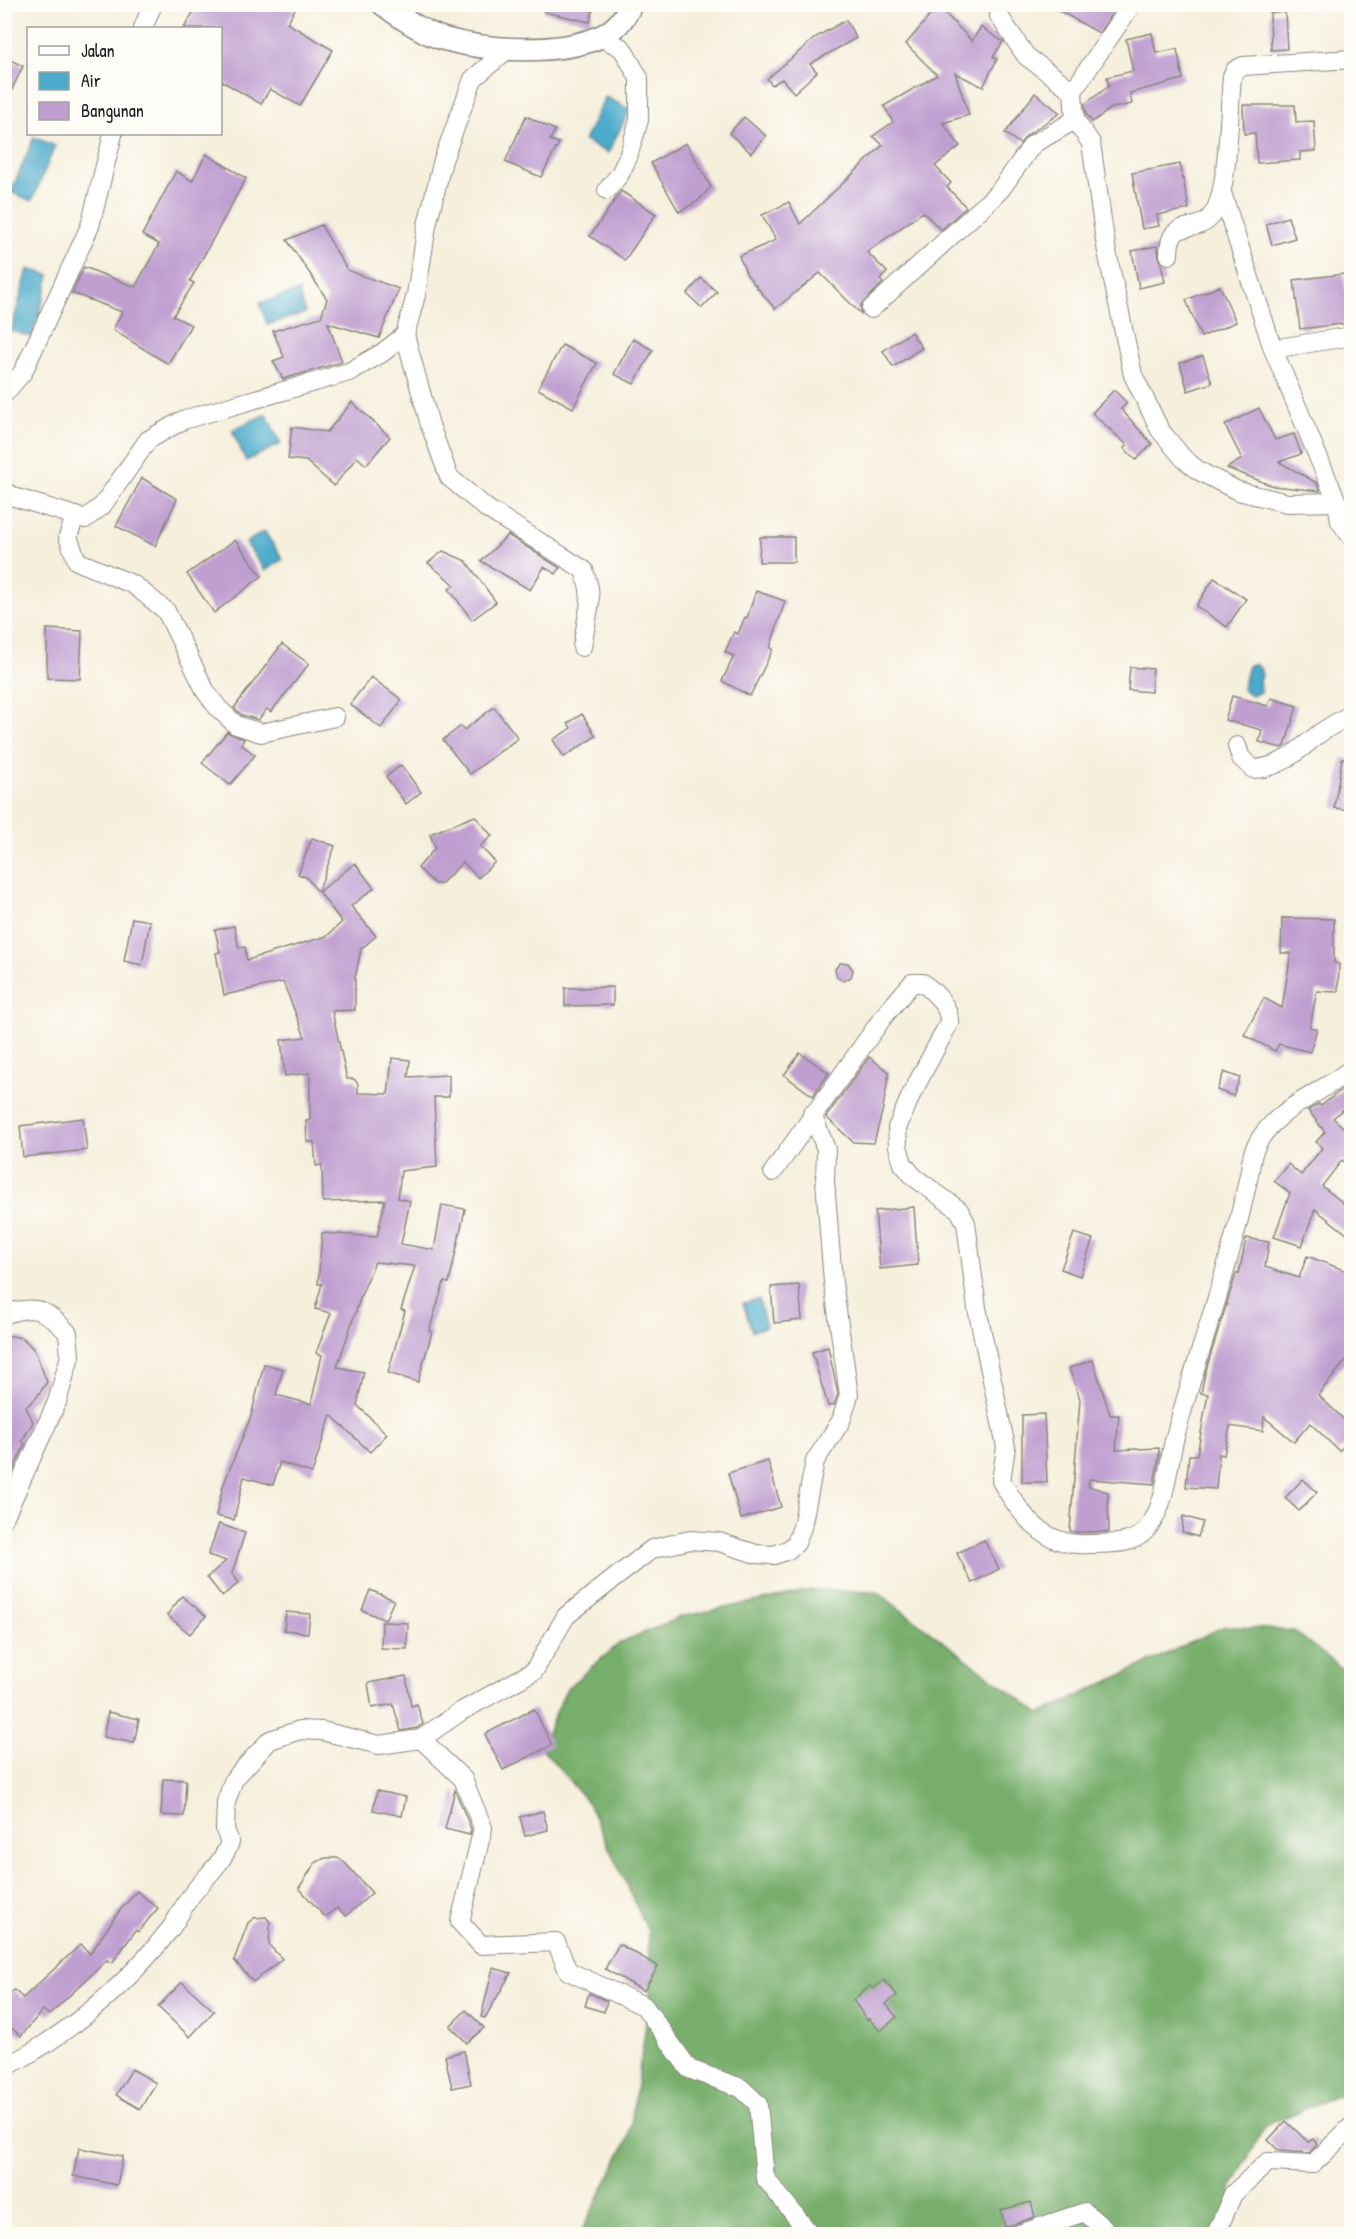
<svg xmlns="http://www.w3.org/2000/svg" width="1356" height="2239" font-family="'Patrick Hand',sans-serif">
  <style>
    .forest { fill: #77ae6c; stroke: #4a6544; stroke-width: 1.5 }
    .water { fill: #4cabcb; stroke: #346474; stroke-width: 1.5 }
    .building { fill: #bf9fd0 }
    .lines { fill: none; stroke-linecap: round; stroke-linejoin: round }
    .minor-casing { stroke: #88867c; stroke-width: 20 }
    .tertiary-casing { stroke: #88867c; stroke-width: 25 }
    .minor { stroke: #fff; stroke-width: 18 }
    .tertiary { stroke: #fff; stroke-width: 22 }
  </style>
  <rect width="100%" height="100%" fill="#fdfcf7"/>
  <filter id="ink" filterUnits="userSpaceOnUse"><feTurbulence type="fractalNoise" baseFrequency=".0167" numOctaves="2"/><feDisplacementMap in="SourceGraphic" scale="12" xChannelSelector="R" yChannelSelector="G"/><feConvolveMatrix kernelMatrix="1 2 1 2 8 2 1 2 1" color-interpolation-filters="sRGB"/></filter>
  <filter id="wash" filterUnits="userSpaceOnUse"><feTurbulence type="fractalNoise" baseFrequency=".008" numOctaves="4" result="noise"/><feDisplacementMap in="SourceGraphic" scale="24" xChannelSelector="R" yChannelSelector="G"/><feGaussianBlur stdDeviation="1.35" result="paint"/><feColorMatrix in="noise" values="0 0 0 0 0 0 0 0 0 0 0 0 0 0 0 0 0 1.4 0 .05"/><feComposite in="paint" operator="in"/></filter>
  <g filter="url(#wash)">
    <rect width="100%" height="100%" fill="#f5efdc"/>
    <polygon class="forest" points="811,1590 877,1592 1040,1714 1225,1626 1294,1631 1351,1676 1351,2093 1333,2097 1265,2126 1232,2187 1228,2234 580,2234 629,2137 650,1998 648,1931 588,1803 541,1747 567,1688 620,1643 680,1617"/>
    <g class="water">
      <polygon points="605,97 630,109 608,153 584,141"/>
      <polygon points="34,137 55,146 32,201 11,192"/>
      <polygon points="28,269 50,275 32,337 11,331"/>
      <polygon points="299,291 305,313 267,325 260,303"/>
      <polygon points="266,414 281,444 246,461 232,430"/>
      <polygon points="264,531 283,559 265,571 246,543"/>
      <path d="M1255 664 1260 668 1262 675 1259 680 1261 691 1252 696 1242 688C1246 680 1244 673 1249 665Z"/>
      <polygon points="759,1299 766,1327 752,1331 743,1303"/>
    </g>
    <g id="blocks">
      <g class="building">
        <polygon points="198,4 298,4 287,23 333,50 300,106 270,89 261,104 220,80 220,28 184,28"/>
        <polygon points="545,4 594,4 590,22 544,12"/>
        <polygon points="1047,4 1118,4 1099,33"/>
        <polygon points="938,6 972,41 981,27 1003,42 993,57 997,59 983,87 955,73 969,115 943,123 960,146 935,166 951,183 947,187 966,207 941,230 923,212 867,252 887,272 880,280 883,283 861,305 861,314 820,273 775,309 747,275 739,256 776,240 762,215 789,202 800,224 883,145 873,136 893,122 884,106 937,75 906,44"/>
        <polygon points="1285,12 1287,49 1271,50 1270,13"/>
        <polygon points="846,20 856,38 810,64 817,72 794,93 782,79 772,85 767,79 816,37"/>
        <polygon points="1152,33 1156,53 1177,49 1183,79 1130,93 1132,104 1112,108 1092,122 1086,114 1085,104 1109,86 1107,77 1133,71 1126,39"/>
        <polygon points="4,57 23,66 4,106"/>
        <polygon points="1035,93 1060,113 1027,135 1020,144 1005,133"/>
        <polygon points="1243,105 1295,105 1296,122 1314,121 1316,151 1300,152 1300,160 1257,163 1255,133 1244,134"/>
        <polygon points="526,116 555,130 550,140 559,143 541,177 505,162"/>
        <polygon points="744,117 766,136 751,153 729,133"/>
        <polygon points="686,143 711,187 698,201 679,212 651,163"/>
        <polygon points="206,154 246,178 190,281 194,283 173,316 191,325 168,364 113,330 122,312 72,293 84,267 135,287 159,244 142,235 176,171 192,181"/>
        <polygon points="1180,164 1189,209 1157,215 1159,226 1142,229 1132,173"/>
        <polygon points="621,191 656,214 625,260 590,236"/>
        <polygon points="1288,217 1295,238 1272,245 1266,224"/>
        <polygon points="321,225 347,270 399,289 379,338 328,323 342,362 283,379 273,361 284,357 273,331 321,317 327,299 287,240"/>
        <polygon points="1157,246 1165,282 1139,288 1132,251"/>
        <polygon points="1344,274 1349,323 1300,329 1294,280"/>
        <polygon points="701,278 717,292 702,308 687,294"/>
        <polygon points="1220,286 1236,322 1201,337 1186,300"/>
        <polygon points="911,332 922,348 893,367 883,351"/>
        <polygon points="633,339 653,350 634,384 614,374"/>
        <polygon points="562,345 597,363 573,408 538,389"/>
        <polygon points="1203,356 1212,383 1188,391 1180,363"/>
        <polygon points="1114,390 1127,403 1121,409 1152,444 1136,460 1124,448 1127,445 1092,413"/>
        <polygon points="352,402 390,437 366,465 357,457 334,486 306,461 288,459 292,427 327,432"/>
        <polygon points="1259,408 1275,440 1294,434 1301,454 1279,462 1317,483 1320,491 1273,486 1227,468 1242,459 1225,425"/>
        <polygon points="142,478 177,499 155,546 116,526"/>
        <polygon points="508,535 560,568 556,574 544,567 530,590 481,561"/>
        <polygon points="760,537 794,537 794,562 759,562"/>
        <polygon points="235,540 262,576 214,613 187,574"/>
        <polygon points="443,551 466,561 496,602 472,620 449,589 455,585 428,563"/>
        <polygon points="1214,578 1246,599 1227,627 1196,606"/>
        <polygon points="756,591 785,601 770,648 773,649 750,696 722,681 734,656 725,652 734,632 738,634 745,617 747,618"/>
        <polygon points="47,629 82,631 80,679 47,678"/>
        <polygon points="282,644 309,664 271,712 267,709 258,720 242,715 234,708"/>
        <polygon points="1130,667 1153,669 1151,692 1128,690"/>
        <polygon points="371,677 402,700 381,728 350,704"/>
        <polygon points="1232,696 1268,706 1271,698 1297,706 1285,746 1282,748 1259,742 1262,730 1225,720"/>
        <polygon points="494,707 518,738 470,774 443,740 461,726 464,730"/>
        <polygon points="582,714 596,736 564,757 553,740 571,728 568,723"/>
        <polygon points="227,732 244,739 241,744 255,755 230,785 202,763"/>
        <polygon points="1342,758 1352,759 1352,810 1334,808"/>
        <polygon points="401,765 421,792 406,804 386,777"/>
        <polygon points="475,816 492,836 480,846 495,862 478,878 463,862 441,884 435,884 418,868 435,848 430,834"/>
        <polygon points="312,838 335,846 318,892 306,877 298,874"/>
        <polygon points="355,863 374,888 351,906 376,936 361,949 355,978 355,1010 332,1011 347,1079 354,1079 358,1084 358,1093 388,1094 392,1058 410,1060 408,1077 449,1075 449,1097 434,1097 437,1167 401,1171 398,1198 410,1201 401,1244 434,1250 442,1205 465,1209 460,1233 449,1283 444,1282 429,1331 432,1332 418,1382 388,1373 405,1311 401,1310 415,1266 375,1262 362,1293 337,1367 364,1372 357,1405 387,1434 370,1452 331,1415 312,1473 280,1462 273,1485 244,1477 234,1520 216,1516 223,1486 251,1416 264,1364 283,1369 276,1395 311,1404 322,1355 316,1353 331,1313 315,1309 322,1284 318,1284 322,1233 377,1237 385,1200 323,1202 322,1165 316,1166 314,1142 307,1142 306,1121 310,1120 310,1073 285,1076 281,1040 305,1037 283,982 224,995 216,953 220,952 215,930 234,926 239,948 245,947 247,960 327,936 342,922 319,892"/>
        <polygon points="132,918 150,921 142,965 124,961"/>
        <polygon points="1282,918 1334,919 1334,963 1339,964 1338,992 1317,991 1310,1027 1317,1029 1310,1052 1279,1044 1275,1051 1244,1035 1264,998 1282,1008 1291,953 1281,953"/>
        <polygon points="840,963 848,963 853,970 851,977 844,981 837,977 835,969"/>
        <polygon points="613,987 613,1005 565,1006 565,988"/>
        <polygon points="800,1053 829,1073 813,1096 784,1075"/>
        <polygon points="869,1057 889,1072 883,1108 874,1143 853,1142 826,1117"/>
        <polygon points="1224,1072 1240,1078 1233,1096 1217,1090"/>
        <polygon points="1342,1089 1352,1102 1333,1118 1352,1135 1352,1169 1342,1160 1322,1186 1352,1210 1352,1238 1315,1209 1302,1246 1274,1237 1290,1193 1274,1181 1288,1164 1301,1175 1322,1148 1316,1142 1325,1132 1308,1110 1319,1104 1321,1106"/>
        <polygon points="83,1118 87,1150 23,1157 20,1126"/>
        <polygon points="914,1207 918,1265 880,1269 875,1211"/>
        <polygon points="1074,1233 1093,1239 1080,1276 1061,1269"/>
        <polygon points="1246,1238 1269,1242 1265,1267 1299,1278 1307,1256 1352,1273 1352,1353 1318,1395 1352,1427 1352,1438 1339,1451 1310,1423 1294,1442 1264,1417 1263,1431 1230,1426 1224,1455 1219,1454 1216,1489 1186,1487 1189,1455 1197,1455 1208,1394 1201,1393 1205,1373 1236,1274 1239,1274"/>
        <polygon points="799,1285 802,1320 774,1323 771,1287"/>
        <polygon points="4,1335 23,1338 35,1351 47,1382 37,1397 26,1407 33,1422 22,1441 25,1444 4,1490"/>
        <polygon points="828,1347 838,1394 834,1405 828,1406 812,1352"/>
        <polygon points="1093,1360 1110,1415 1119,1415 1116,1450 1159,1448 1159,1456 1154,1484 1089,1479 1088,1486 1108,1492 1109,1532 1075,1532 1070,1531 1080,1399 1069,1368"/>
        <polygon points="1044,1414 1047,1482 1022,1482 1022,1415"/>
        <polygon points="768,1461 781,1507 741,1519 728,1473"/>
        <polygon points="1303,1479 1317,1492 1299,1511 1285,1498"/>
        <polygon points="1183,1516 1203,1522 1198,1537 1182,1532"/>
        <polygon points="219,1524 245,1533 232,1573 239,1583 222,1596 207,1577 226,1561 208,1555"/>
        <polygon points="984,1540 999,1569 972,1583 957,1553"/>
        <polygon points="370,1590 394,1600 385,1620 362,1610"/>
        <polygon points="182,1596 206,1616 190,1634 167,1615"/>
        <polygon points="286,1612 310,1614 308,1633 284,1630"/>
        <polygon points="382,1622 408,1623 407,1649 381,1648"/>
        <polygon points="406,1676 411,1706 417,1704 423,1724 417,1728 401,1731 393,1704 372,1708 368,1683"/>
        <polygon points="534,1709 552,1745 503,1770 485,1734"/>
        <polygon points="108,1712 139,1719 134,1743 103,1737"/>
        <polygon points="163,1779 186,1780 184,1816 161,1815"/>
        <polygon points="455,1790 471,1829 470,1835 445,1829"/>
        <polygon points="377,1791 406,1797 402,1816 373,1810"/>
        <polygon points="543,1811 548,1830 525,1836 520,1817"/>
        <polygon points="325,1858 338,1858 345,1863 372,1893 346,1916 337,1908 325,1917 299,1888 315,1863"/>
        <polygon points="137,1891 158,1908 138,1932 136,1930 112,1963 107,1960 49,2015 43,2010 21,2036 4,2022 4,2002 14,1990 23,1998 81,1944 90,1954 117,1914"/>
        <polygon points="266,1917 270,1922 269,1945 282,1959 253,1982 234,1960 248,1923 254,1918"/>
        <polygon points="619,1944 658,1966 644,1991 605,1969"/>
        <polygon points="493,1968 511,1973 485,2018 481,2017"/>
        <polygon points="884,1980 897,1995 886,2004 897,2017 880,2031 869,2019 867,2020 853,2000 870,1986 873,1989"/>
        <polygon points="182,1982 214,2011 190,2037 158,2007"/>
        <polygon points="589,1993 607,2001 604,2012 585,2006"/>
        <polygon points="466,2010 484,2028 467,2043 450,2026"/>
        <polygon points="464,2051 471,2084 452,2088 445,2056"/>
        <polygon points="132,2069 156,2083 140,2109 116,2095"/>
        <polygon points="1286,2121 1308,2142 1313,2139 1317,2144 1309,2153 1279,2151 1268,2140"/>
        <polygon points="79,2148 123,2156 117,2185 73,2176"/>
        <polygon points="1031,2202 1035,2217 1005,2227 1001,2210"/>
      </g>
    </g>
  </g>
  <g filter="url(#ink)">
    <use href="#blocks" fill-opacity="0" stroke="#88867c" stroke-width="1.5"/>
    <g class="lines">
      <g class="minor-casing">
        <g id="minor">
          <polyline points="999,16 1026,56 1073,91 1075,120 1091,143 1106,247 1133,375 1160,430 1183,458 1199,471 1238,491 1287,503 1337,502"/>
          <polyline points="143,28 153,4"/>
          <polyline points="600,37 622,48 639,78 639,120 628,157 620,174 607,190"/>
          <polyline points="1073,91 1132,4"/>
          <polyline points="1222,193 1273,349 1337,502 1340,521 1352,538"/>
          <path d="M1169 255C1169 214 1196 238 1213 214 1229 192 1229 106 1232 76L1235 70 1243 66 1352 59"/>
          <polyline points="871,309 987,203 1001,189 1033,144 1075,120"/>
          <polyline points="405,335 430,425 449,477 486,508 584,570 589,588 590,602 582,647"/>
          <polyline points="1273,349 1352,336"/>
          <polyline points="4,394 23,372 90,226 113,134"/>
          <polyline points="4,491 14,497 85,519 102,506 148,440 183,420 349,372 382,353 405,335 416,295 427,225 443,160 473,79 509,48"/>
          <polyline points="75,516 68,537 77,561 134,585 166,611 206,692 218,708 236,725 261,733 335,717"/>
          <path d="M1237 746 1241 758 1253 769C1280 768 1295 753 1315 737 1326 728 1339 721 1352 714"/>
          <path d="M773 1172 884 1016 912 983H923C935 993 950 1006 949 1023L912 1093 897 1128 898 1146 903 1164 914 1177 959 1210 966 1223 977 1308 1006 1447 1001 1481C1023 1517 1043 1547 1090 1544 1109 1543 1132 1546 1146 1530 1166 1508 1167 1469 1174 1441 1191 1375 1215 1311 1232 1245 1239 1222 1244 1198 1249 1175 1251 1166 1251 1156 1255 1148 1274 1107 1321 1095 1352 1068"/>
          <path d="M4 1315C35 1303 46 1310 68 1333L70 1356 57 1402 4 1518"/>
          <polyline points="421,1739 463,1779 483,1828 460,1922 481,1945 556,1942 568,1971 644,2006 689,2069 741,2088 758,2104 765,2178 810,2234"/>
          <path d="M4 2068C69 2034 126 1986 171 1928 179 1917 184 1904 193 1893 206 1876 223 1863 230 1842L225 1830 226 1802 234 1779 270 1740 300 1730 322 1731 379 1745 421 1739 460 1712 534 1671 566 1616 652 1549 690 1540 719 1542 756 1554 774 1555 788 1550 796 1543 802 1527 815 1461 841 1421 849 1395 833 1282 825 1181 826 1149 812 1114"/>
          <polyline points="1019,2234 1085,2212 1104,2229 1105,2234"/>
          <polyline points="1216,2234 1233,2194 1268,2162 1313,2164 1352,2126"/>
        </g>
      </g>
      <g class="tertiary-casing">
        <path id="tertiary" d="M383 4C400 17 424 33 444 39 487 51 558 55 600 37 614 31 625 18 631 4"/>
      </g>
      <use href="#minor" class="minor"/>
      <use href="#tertiary" class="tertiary"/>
    </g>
  </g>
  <rect width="1356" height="2239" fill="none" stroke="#fdfcf7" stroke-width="24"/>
  <rect x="27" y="27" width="195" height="108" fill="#fdfcf7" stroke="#a3a29f" stroke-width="1.5"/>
  <rect x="39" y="46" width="30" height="9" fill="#ffffff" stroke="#a3a29f" stroke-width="1.5"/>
  <text x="81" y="57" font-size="18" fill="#1c1c1c">Jalan</text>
  <rect x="39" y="72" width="30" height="18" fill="#4cabcb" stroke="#a3a29f" stroke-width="1.5"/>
  <text x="81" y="87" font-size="18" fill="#1c1c1c">Air</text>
  <rect x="39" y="102" width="30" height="18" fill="#bf9fd0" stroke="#a3a29f" stroke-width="1.5"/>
  <text x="81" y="117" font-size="18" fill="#1c1c1c">Bangunan</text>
</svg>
